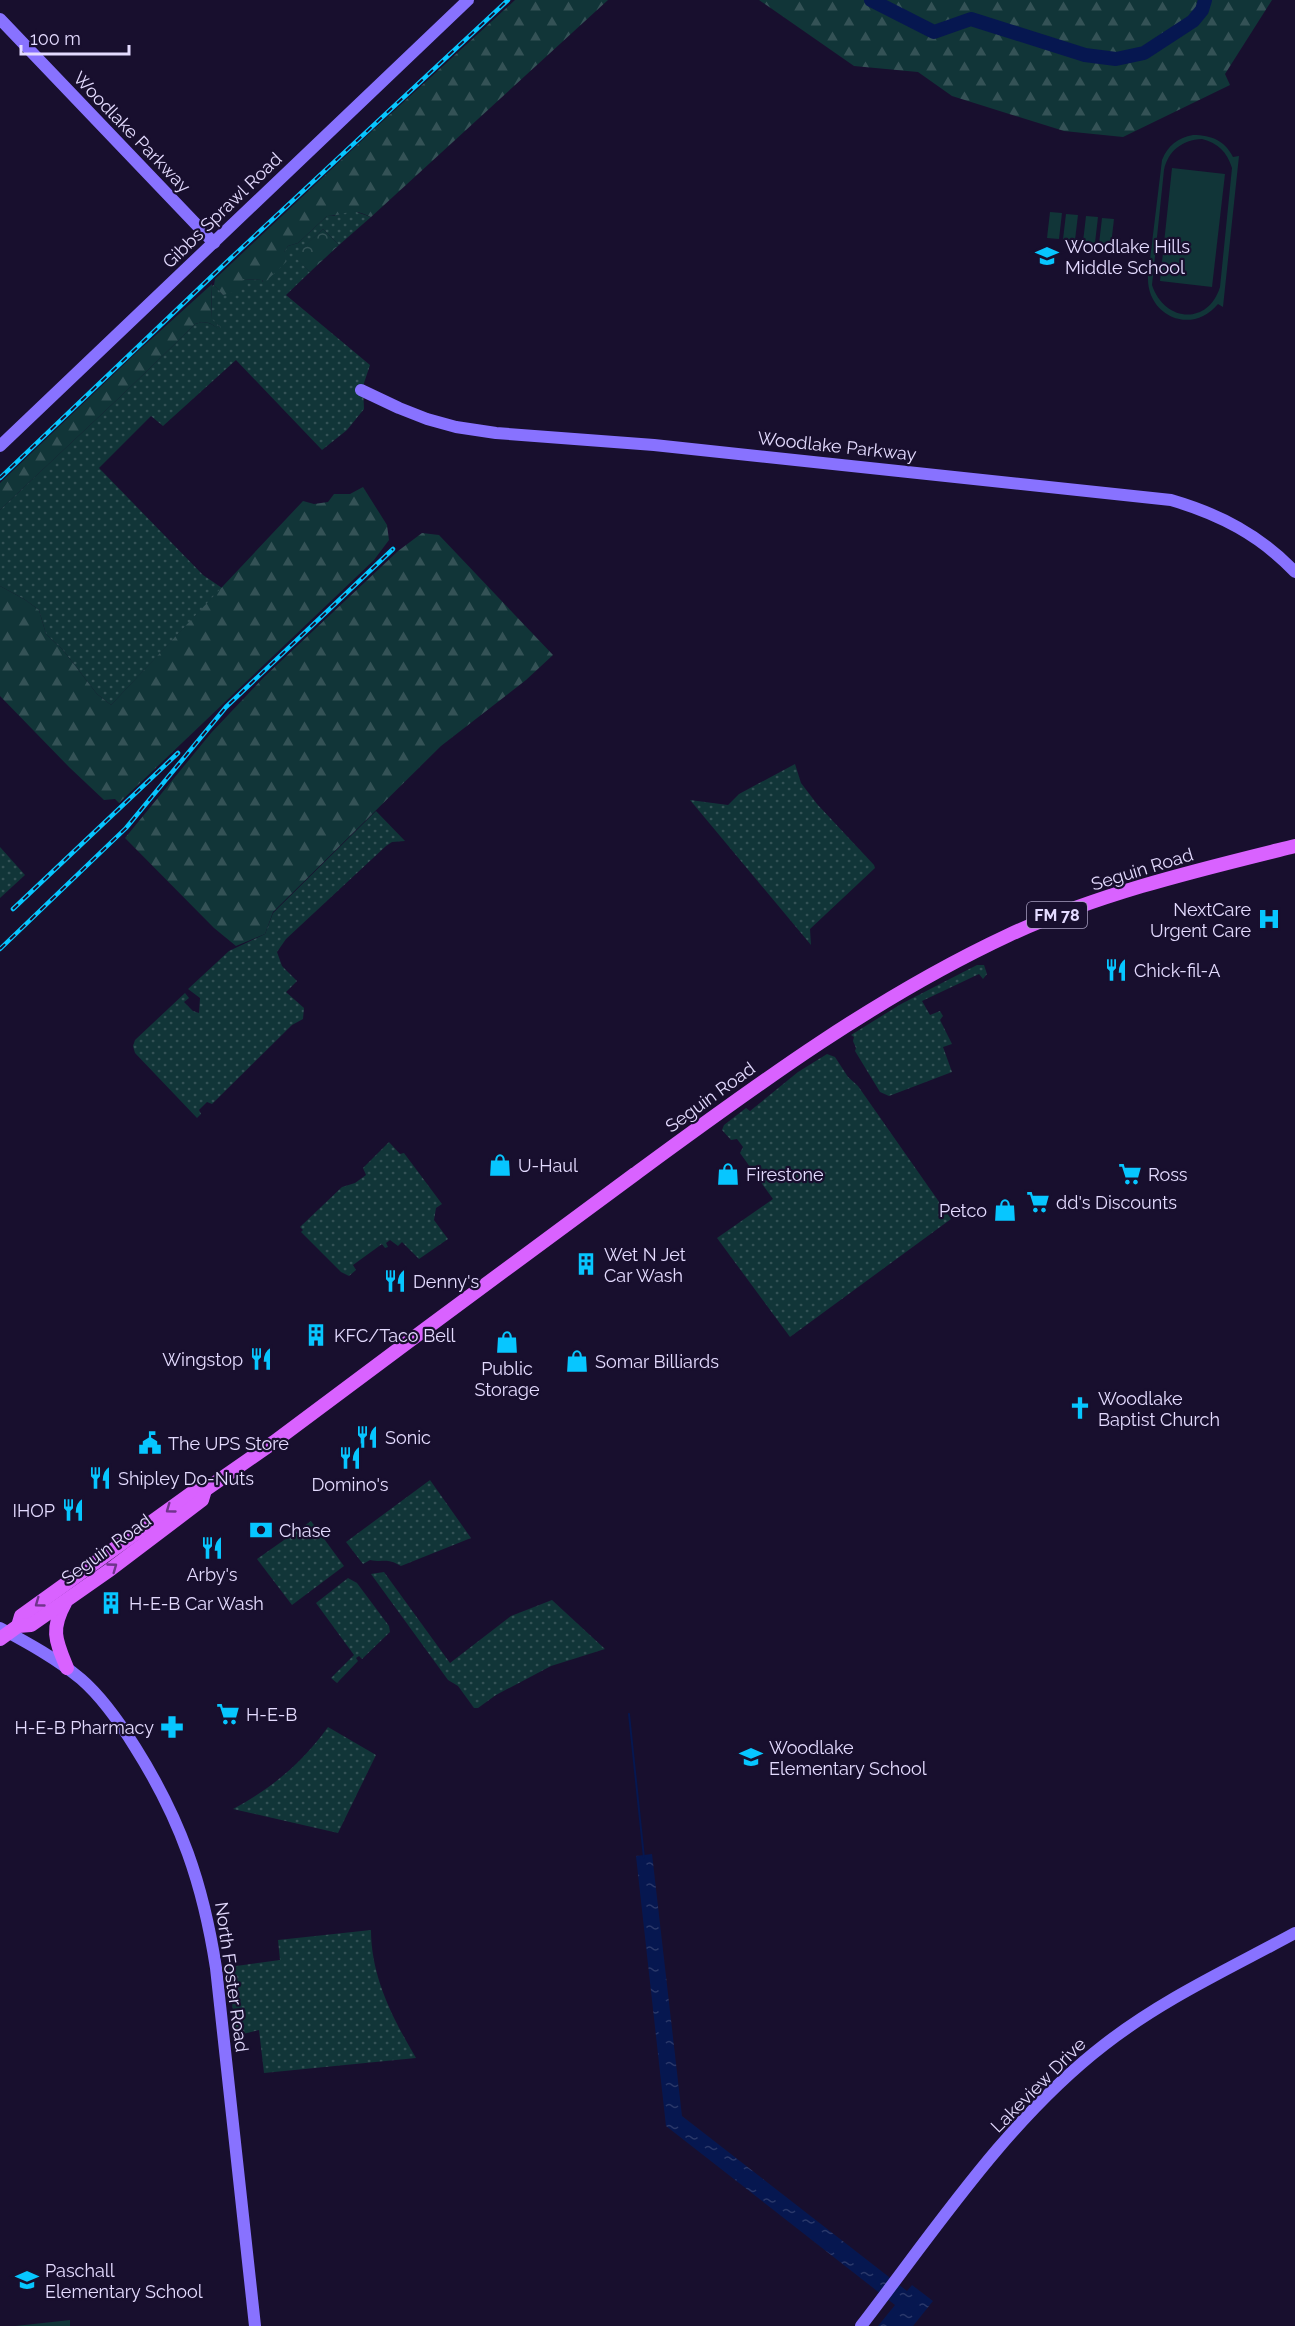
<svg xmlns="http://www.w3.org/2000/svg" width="1295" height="2326" font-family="Raleway,sans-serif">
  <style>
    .grass { fill: url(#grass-dots) }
    .forest { fill: url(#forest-firs) }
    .park { fill: url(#park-crowns) }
    .garden { fill: #113538; fill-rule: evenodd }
    .water { fill: url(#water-ripples) }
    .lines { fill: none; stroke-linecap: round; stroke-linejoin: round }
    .stream { stroke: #061750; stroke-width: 2 }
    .river { stroke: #061750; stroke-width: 14 }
    .secondary { stroke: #8872ff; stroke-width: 12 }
    .primary { stroke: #d962ff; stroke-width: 14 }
    .rail-casing { stroke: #07c6ff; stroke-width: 4.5 }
    .rail { stroke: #180f2e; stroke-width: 2; stroke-dasharray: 7; stroke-linecap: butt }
    .oneway { stroke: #6f348c }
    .labels { text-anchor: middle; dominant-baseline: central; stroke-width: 4.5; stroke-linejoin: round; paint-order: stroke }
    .shield { fill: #180f2e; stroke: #a79ec0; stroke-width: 1.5 }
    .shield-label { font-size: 16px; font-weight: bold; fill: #e4dbff }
    .street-label { font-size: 18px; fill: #e4dbff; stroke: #180f2e }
    .poi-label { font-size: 18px; fill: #e4dbff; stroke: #180f2e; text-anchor: start }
  </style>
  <defs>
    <pattern id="grass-dots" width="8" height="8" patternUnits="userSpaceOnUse" patternTransform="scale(1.5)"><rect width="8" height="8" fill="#113538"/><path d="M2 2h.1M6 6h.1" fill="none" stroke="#345256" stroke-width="1.8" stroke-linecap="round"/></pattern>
    <pattern id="forest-firs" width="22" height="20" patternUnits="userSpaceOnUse" patternTransform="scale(1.5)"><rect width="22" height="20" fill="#113538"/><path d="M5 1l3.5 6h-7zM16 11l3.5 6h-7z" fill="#345256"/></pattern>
    <pattern id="park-crowns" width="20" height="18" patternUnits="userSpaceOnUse" patternTransform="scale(1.5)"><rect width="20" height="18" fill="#113538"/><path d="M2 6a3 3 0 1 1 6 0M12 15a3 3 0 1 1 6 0" fill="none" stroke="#345256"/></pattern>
    <pattern id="water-ripples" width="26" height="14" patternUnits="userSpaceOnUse" patternTransform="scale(1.5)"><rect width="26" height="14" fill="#061750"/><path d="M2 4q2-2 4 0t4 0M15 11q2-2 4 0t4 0" fill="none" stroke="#2a386a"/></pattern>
  </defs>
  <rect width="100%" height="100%" fill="#180f2e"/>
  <g class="grass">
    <path d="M351 210 371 217 339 245 323 229 295 256 310 272 286 295 370 365 363 386 364 409 347 430 322 450 236 360 163 426 151 416 99 468 203 575 222 588 111 705 97 694 63 650 46 634 39 610 24 599 0 586V510C65 448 131 388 195 324 206 320 211 323 220 330V327L211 319 212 286 214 285 223 295 243 279 262 280 263 282 288 246 298 243 327 216H334Z"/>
    <polygon points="795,764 801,783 817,804 874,865 875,868 810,929 811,945 690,800 728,805 739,794"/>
    <polygon points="376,811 405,841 392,842 386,846 286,939 277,952 282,966 297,981 286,992 304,1008 303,1019 292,1025 212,1104 207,1102 199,1110 201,1114 197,1118 135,1053 133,1046 135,1040 185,993 189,998 184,1002 193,1011 199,1013 200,998 188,989 229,951 265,934 273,913"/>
    <polygon points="0,847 25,875 0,898"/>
    <polygon points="977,965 984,965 987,974 983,979 979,974 922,1001 930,1015 940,1011 943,1016 940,1020 952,1044 943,1047 952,1072 889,1096 880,1092 855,1051 856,1048 853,1041 854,1037 851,1035 901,1004"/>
    <polygon points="827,1054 835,1057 848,1077 858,1086 951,1219 790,1337 717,1238 773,1199 740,1153 743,1147 737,1139 731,1140 722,1130 724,1125 746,1108 750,1111 798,1072"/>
    <polygon points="389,1142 400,1154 404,1153 442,1204 436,1208 434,1220 448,1239 419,1259 402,1242 398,1246 390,1240 386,1243 388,1247 385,1248 382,1244 353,1265 356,1270 349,1276 341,1272 301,1232 303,1230 300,1227 342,1187 355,1183 366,1175 363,1168"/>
    <path d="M430 1480 471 1538 401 1566C385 1557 385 1563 370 1560L363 1564 346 1542Z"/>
    <polygon points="311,1521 344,1566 292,1605 257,1559"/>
    <polygon points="384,1572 450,1663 511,1616 552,1600 605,1649 551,1666 496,1695 478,1708 474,1708 458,1686 448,1680 371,1574"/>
    <polygon points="348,1578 357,1583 389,1626 390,1632 362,1659 359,1656 356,1658 358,1661 337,1683 331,1678 354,1655 316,1603"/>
    <path d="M328 1727 376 1755 338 1833 233 1809C272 1788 302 1763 328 1727Z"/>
    <path d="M371 1930C371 1977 393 2019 416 2058L264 2073 259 2030 235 2036 229 1967 280 1960 278 1940Z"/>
  </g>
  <g class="forest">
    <path d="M515 0H608L371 217C346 206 349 216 327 216L298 243 288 246 284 252 286 262 264 283 262 280 243 279 241 290 223 295 214 285 215 279 372 131Z"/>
    <polygon points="759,0 1272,0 1225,74 1230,85 1123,137 1064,131 952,96 918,72 854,66"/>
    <path d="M212 284 211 318 220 327V331C212 323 206 320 195 324 131 388 65 448 0 510V483L136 353Z"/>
    <polygon points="363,487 387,525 389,540 374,560 119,803 115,799 104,800 69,767 0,696 0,586 24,599 39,610 46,634 63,650 97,694 111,705 303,501 314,504 328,502 334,494 350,494"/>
    <polygon points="422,533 439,535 553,655 526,680 441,746 273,912 265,934 236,946 214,928 125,838 211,733 264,677 398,551"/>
  </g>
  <polygon class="park" points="323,229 339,245 310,272 294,256"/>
  <g class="garden">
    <path d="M1193 135C1212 135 1225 141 1233 157L1239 156 1223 307 1218 304C1192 336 1146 316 1148 276L1162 160C1168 145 1178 138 1193 135ZM1202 139C1218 143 1227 152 1232 168L1220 287C1208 326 1164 322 1152 285L1164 170C1168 151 1182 140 1202 139Z"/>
    <polygon points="1172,168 1225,174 1212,287 1160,281"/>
    <polygon points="1050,212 1062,213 1059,239 1047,238"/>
    <polygon points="1066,214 1078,215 1075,240 1063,239"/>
    <polygon points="1086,216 1098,217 1095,243 1083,242"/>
    <polygon points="1102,218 1114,219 1111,245 1099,244"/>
    <polygon points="70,2320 70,2326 15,2326"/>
  </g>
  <polygon class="water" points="652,1854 682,2116 907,2291 912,2285 933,2301 913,2326 878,2326 895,2305 666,2126 636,1856"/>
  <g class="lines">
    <polyline class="stream" points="629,1714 644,1858"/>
    <polyline class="river" points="871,0 934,32 971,19 1085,55 1116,59 1144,53 1193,21 1202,10 1205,0"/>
    <g class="secondary">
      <polyline points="0,19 214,243"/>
      <path d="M361 390 399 408 427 419 456 427 496 433 654 445 1171 500C1219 514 1260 535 1295 572"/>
      <polyline points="0,446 468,0"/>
      <path d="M0 1628C28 1643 57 1659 81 1679 103 1698 120 1723 135 1747 181 1820 203 1884 216 1968L255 2326"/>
      <path d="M861 2326C935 2230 1007 2120 1104 2045 1163 1999 1229 1969 1295 1933"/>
    </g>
    <g class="primary">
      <path d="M65 1603C50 1630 56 1641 67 1668"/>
      <path d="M18 1626 21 1616 196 1490H205L274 1442C394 1352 514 1263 635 1174 755 1086 874 998 1009 935 1100 893 1198 870 1295 846"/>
      <polyline points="0,1639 18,1626 31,1625 111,1569 202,1500 205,1490"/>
    </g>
    <g class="rail-casing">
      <g id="rail">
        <polyline points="0,478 231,258 508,0"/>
        <polyline points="13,909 178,753"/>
        <polyline points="0,949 126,828 226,707 393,549"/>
      </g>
    </g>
    <use href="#rail" class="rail"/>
  </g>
  <defs><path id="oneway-chevron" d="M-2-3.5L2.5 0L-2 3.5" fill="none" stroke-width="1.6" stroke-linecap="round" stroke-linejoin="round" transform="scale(1.5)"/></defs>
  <g class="oneway">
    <use href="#oneway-chevron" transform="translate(170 1509) rotate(144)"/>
    <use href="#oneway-chevron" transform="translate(113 1567) rotate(-36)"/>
    <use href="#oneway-chevron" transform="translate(39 1603) rotate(144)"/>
  </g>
  <defs>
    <g id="school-bare" transform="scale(1.8)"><path d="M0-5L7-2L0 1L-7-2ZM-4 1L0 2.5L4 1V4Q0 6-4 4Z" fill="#07c6ff" stroke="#180f2e" stroke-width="2.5" paint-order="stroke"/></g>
    <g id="hospital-bare" transform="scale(1.8)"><path d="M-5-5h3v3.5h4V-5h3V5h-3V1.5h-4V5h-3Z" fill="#07c6ff" stroke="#180f2e" stroke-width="2.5" paint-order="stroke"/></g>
    <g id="restaurant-bare" transform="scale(1.8)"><path d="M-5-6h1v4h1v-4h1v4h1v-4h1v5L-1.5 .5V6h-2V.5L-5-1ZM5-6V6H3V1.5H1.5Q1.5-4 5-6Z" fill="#07c6ff" stroke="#180f2e" stroke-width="2.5" paint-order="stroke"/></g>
    <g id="shop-bare" transform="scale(1.8)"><path d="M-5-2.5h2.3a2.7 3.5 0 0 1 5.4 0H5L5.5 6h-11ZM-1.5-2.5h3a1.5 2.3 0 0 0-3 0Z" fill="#07c6ff" stroke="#180f2e" stroke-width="2.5" paint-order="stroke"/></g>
    <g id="supermarket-bare" transform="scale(1.8)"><path d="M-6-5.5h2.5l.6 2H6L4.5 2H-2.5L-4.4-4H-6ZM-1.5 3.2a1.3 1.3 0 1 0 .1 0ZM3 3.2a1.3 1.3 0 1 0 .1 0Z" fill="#07c6ff" stroke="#180f2e" stroke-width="2.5" paint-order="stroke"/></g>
    <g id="building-bare" transform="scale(1.8)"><path d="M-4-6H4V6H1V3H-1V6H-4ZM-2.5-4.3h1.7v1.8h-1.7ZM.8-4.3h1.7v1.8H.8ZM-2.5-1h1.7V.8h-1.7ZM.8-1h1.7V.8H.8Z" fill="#07c6ff" stroke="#180f2e" stroke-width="2.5" paint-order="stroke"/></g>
    <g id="church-bare" transform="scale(1.8)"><path d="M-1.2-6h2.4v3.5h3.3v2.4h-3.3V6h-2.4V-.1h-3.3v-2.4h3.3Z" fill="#07c6ff" stroke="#180f2e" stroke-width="2.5" paint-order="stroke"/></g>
    <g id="civic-bare" transform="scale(1.8)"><path d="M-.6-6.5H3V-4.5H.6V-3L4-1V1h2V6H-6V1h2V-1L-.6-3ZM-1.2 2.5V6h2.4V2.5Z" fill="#07c6ff" stroke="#180f2e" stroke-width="2.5" paint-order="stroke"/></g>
    <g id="bank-bare" transform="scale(1.8)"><path d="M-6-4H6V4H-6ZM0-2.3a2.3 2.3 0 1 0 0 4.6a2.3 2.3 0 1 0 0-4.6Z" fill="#07c6ff" stroke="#180f2e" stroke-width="2.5" paint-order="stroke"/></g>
    <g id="pharmacy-bare" transform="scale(1.8)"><path d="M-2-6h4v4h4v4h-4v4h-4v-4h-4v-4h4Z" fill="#07c6ff" stroke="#180f2e" stroke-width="2.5" paint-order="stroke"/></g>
  </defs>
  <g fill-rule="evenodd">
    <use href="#school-bare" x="1047" y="256"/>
    <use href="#hospital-bare" x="1269" y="919"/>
    <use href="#restaurant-bare" x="1116" y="970"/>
    <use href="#shop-bare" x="500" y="1165"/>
    <use href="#shop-bare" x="728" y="1174"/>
    <use href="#supermarket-bare" x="1130" y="1174"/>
    <use href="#supermarket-bare" x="1038" y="1202"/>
    <use href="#shop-bare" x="1005" y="1210"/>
    <use href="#building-bare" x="586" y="1264"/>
    <use href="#restaurant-bare" x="395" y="1281"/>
    <use href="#building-bare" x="316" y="1335"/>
    <use href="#shop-bare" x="507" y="1342"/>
    <use href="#restaurant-bare" x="261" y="1359"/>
    <use href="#shop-bare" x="577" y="1361"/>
    <use href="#church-bare" x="1080" y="1408"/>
    <use href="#restaurant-bare" x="367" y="1437"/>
    <use href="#civic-bare" x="150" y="1443"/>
    <use href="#restaurant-bare" x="350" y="1458"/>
    <use href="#restaurant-bare" x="100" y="1478"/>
    <use href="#restaurant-bare" x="73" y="1510"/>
    <use href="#bank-bare" x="261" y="1530"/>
    <use href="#restaurant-bare" x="212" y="1548"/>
    <use href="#building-bare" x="111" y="1603"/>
    <use href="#supermarket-bare" x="228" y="1714"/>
    <use href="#pharmacy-bare" x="172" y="1727"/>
    <use href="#school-bare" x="751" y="1757"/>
    <use href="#school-bare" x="27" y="2280"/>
  </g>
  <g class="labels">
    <rect class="shield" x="1027" y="902" width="60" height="26" rx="4.5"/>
    <g class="shield-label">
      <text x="1057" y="915">FM 78</text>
    </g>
    <g class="street-label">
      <text transform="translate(132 132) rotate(46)">Woodlake Parkway</text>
      <text transform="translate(222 210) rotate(-44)">Gibbs Sprawl Road</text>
      <text transform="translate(837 446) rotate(6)">Woodlake Parkway</text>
      <text transform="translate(1142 869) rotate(-17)">Seguin Road</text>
      <text transform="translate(710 1097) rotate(-36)">Seguin Road</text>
      <text transform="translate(106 1549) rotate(-36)">Seguin Road</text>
      <text transform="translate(232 1977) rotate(82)">North Foster Road</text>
      <text transform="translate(1038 2085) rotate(-45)">Lakeview Drive</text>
    </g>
    <g class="poi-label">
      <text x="1065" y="246">Woodlake Hills<tspan x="1065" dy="21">Middle School</tspan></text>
      <text x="1251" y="909" text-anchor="end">NextCare<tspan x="1251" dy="21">Urgent Care</tspan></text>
      <text x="1134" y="970">Chick-fil-A</text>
      <text x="518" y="1165">U-Haul</text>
      <text x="746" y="1174">Firestone</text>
      <text x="1148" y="1174">Ross</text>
      <text x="1056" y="1202">dd's Discounts</text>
      <text x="987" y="1210" text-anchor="end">Petco</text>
      <text x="604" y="1254">Wet N Jet<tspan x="604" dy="21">Car Wash</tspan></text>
      <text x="413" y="1281">Denny's</text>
      <text x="334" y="1335">KFC/Taco Bell</text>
      <text x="243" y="1359" text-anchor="end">Wingstop</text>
      <text x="595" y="1361">Somar Billiards</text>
      <text x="507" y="1368" text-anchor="middle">Public<tspan x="507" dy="21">Storage</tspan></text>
      <text x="1098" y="1398">Woodlake<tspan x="1098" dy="21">Baptist Church</tspan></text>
      <text x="385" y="1437">Sonic</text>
      <text x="168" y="1443">The UPS Store</text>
      <text x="118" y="1478">Shipley Do-Nuts</text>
      <text x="350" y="1484" text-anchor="middle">Domino's</text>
      <text x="55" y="1510" text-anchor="end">IHOP</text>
      <text x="279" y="1530">Chase</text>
      <text x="212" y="1574" text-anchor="middle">Arby's</text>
      <text x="129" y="1603">H-E-B Car Wash</text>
      <text x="246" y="1714">H-E-B</text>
      <text x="154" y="1727" text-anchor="end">H-E-B Pharmacy</text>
      <text x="769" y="1747">Woodlake<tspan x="769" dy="21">Elementary School</tspan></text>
      <text x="45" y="2270">Paschall<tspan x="45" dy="21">Elementary School</tspan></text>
    </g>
  </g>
  <path d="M21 45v9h108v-9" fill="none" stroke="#e4dbff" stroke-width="3"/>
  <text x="30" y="45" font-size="18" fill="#e4dbff" stroke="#180f2e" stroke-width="4.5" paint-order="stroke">100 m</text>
</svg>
